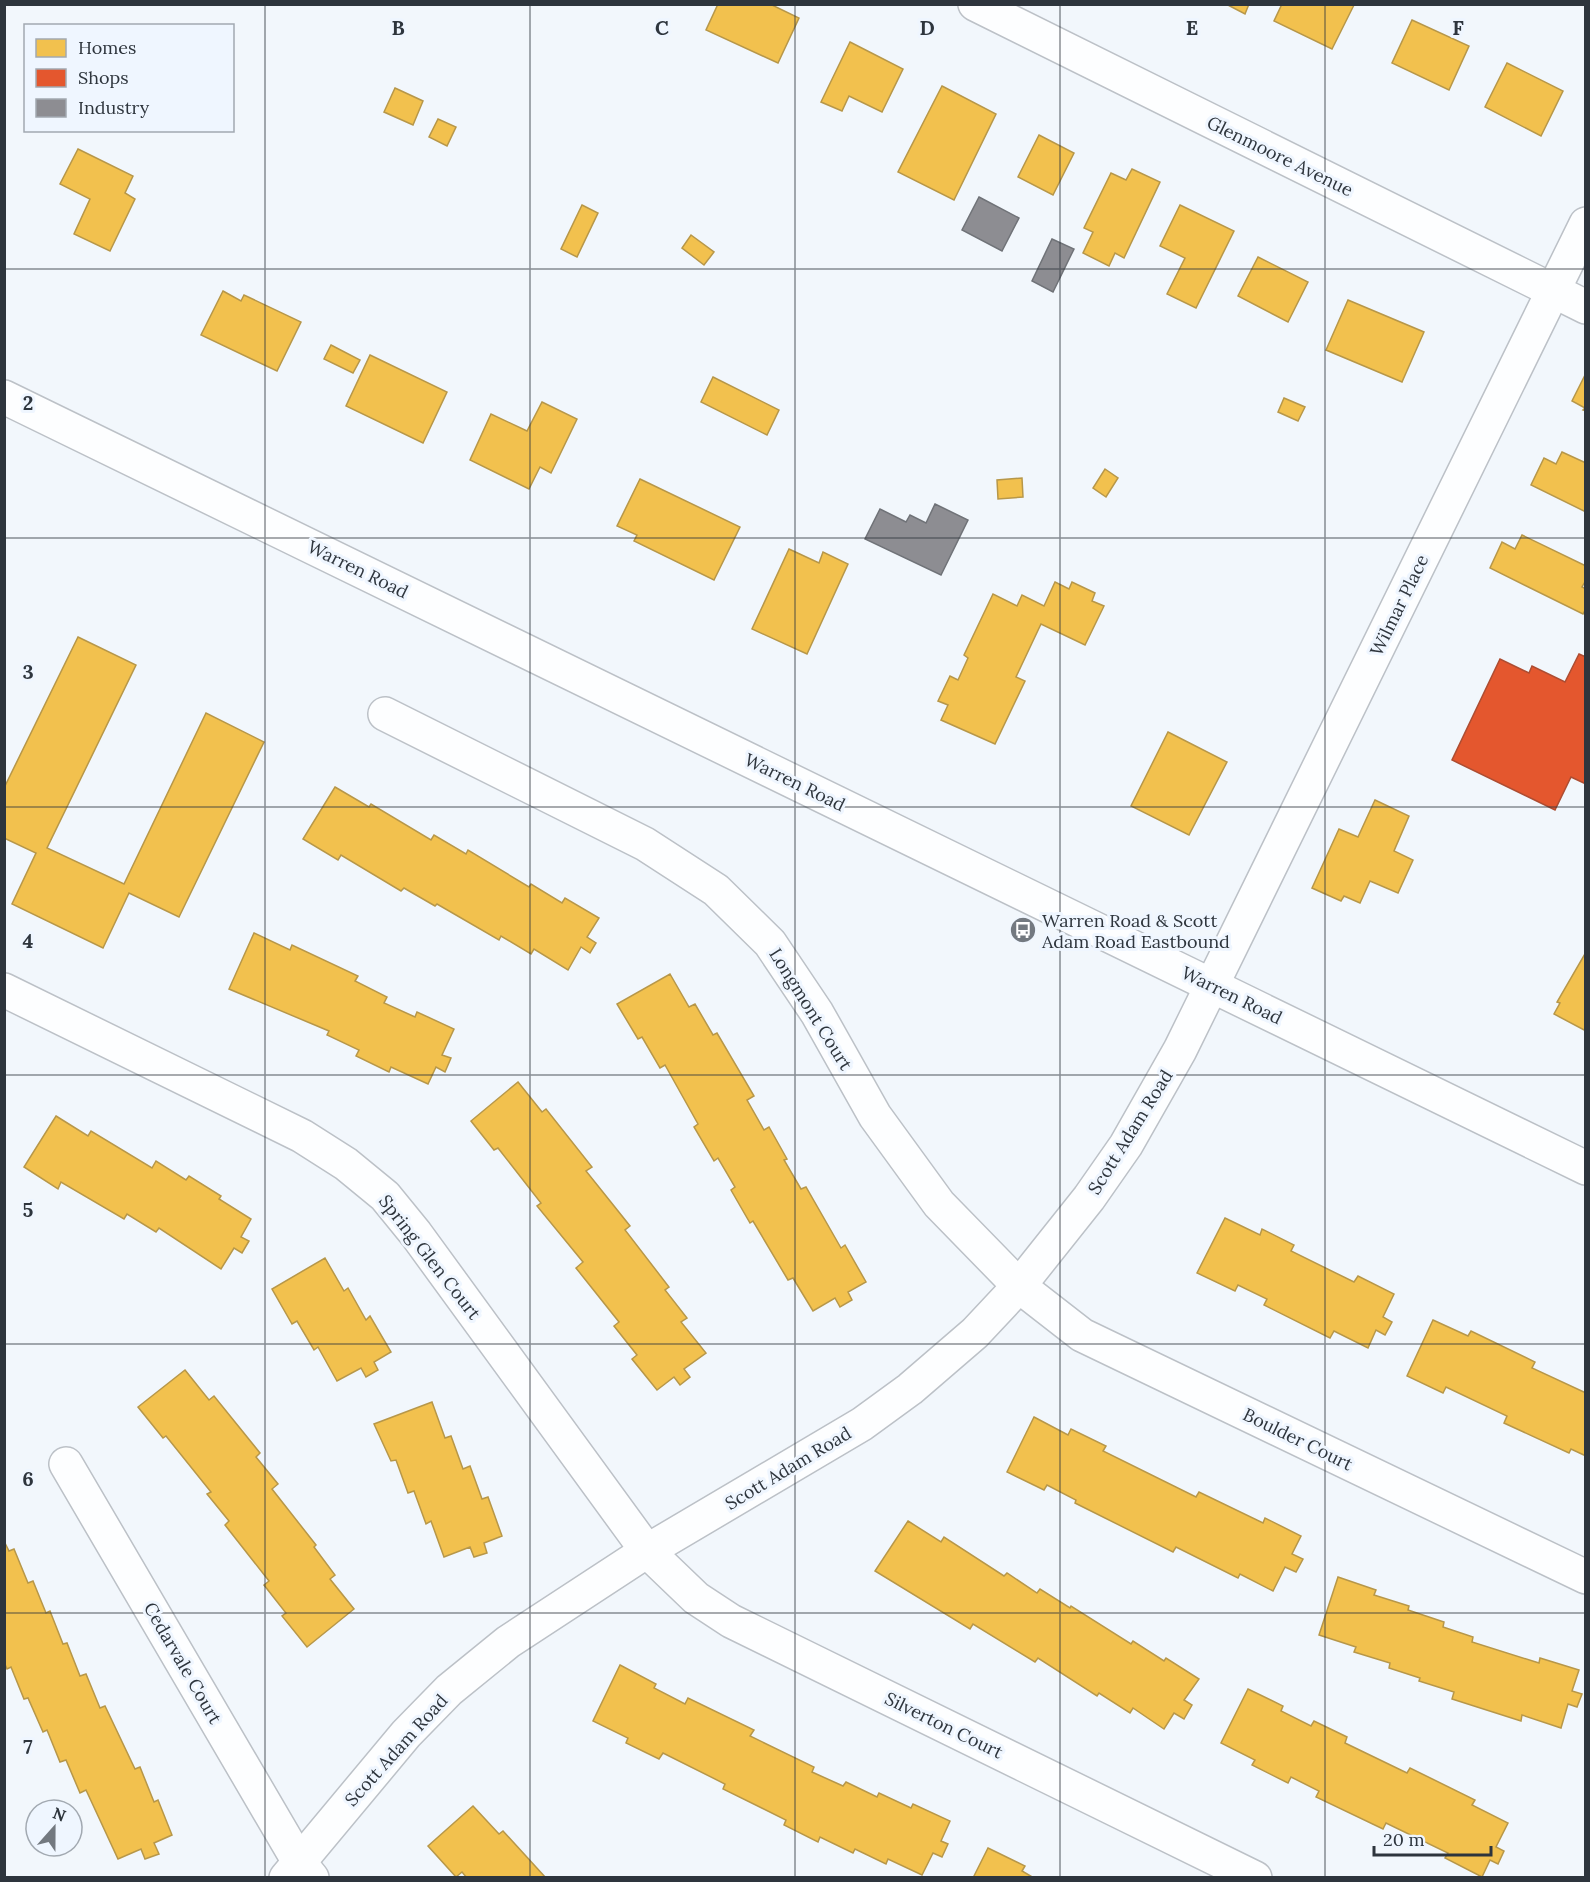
<svg xmlns="http://www.w3.org/2000/svg" width="1590" height="1882" font-family="Lora,serif">
  <style>
    .homes { fill: #f2c14e; stroke: #b79749; stroke-width: 1.5 }
    .shops { fill: #e4572e; stroke: #ad4d32; stroke-width: 1.5 }
    .industry { fill: #8d8d92; stroke: #707378; stroke-width: 1.5 }
    .lines { fill: none; stroke-linecap: round; stroke-linejoin: round }
    .minor-casing { stroke: #bcc1c7; stroke-width: 36 }
    .minor { stroke: #fdfeff; stroke-width: 33 }
    .grid { fill: none; stroke: #2e353d; stroke-width: 1.5; stroke-opacity: 0.55 }
    .labels { text-anchor: middle; dominant-baseline: central; stroke-width: 6; stroke-linejoin: round; paint-order: stroke }
    .street-label { font-size: 18px; fill: #2e353d; stroke: #eff6ff }
    .poi-label { font-size: 18px; fill: #2e353d; stroke: #eff6ff; text-anchor: start }
    .grid-label { font-size: 20px; text-anchor: middle; font-weight: bold; fill: #2e353d; stroke: #eff6ff; stroke-width: 6; stroke-linejoin: round; paint-order: stroke }
  </style>
  <rect width="100%" height="100%" fill="#f2f7fc"/>
  <g class="homes">
    <polygon points="718,4 770,4 799,18 778,63 706,30"/>
    <polygon points="1226,4 1249,4 1245,14"/>
    <polygon points="1282,4 1353,4 1354,5 1332,49 1274,21"/>
    <polygon points="1412,20 1469,46 1449,90 1392,63"/>
    <polygon points="850,42 903,69 882,112 849,96 842,111 821,102"/>
    <polygon points="1507,63 1563,91 1541,136 1485,107"/>
    <polygon points="942,86 996,114 954,200 898,172"/>
    <polygon points="395,88 423,101 413,125 384,112"/>
    <polygon points="438,119 456,127 447,146 429,137"/>
    <polygon points="1039,135 1074,153 1053,195 1018,177"/>
    <polygon points="78,149 133,176 125,193 135,199 110,251 74,234 90,199 60,184"/>
    <polygon points="1132,169 1160,182 1124,258 1115,253 1109,266 1083,253 1093,232 1084,228 1111,173 1126,180"/>
    <polygon points="582,205 598,213 577,257 561,249"/>
    <polygon points="1180,205 1234,231 1196,308 1167,294 1185,258 1160,246"/>
    <polygon points="691,235 714,252 704,265 682,248"/>
    <polygon points="1258,257 1308,282 1288,322 1238,296"/>
    <polygon points="223,291 241,301 244,295 301,322 277,371 201,335"/>
    <polygon points="1348,300 1424,332 1402,382 1326,350"/>
    <polygon points="331,345 360,360 353,373 324,359"/>
    <polygon points="370,355 447,392 423,443 346,406"/>
    <polygon points="1586,373 1586,411 1583,410 1585,408 1572,401"/>
    <polygon points="713,377 779,410 767,435 701,402"/>
    <polygon points="1284,398 1305,407 1298,421 1278,412"/>
    <polygon points="542,402 577,419 551,473 540,467 529,489 470,460 491,414 527,431"/>
    <polygon points="1562,452 1586,463 1586,512 1531,485 1544,458 1556,464"/>
    <polygon points="1105,469 1118,478 1106,497 1093,488"/>
    <polygon points="1022,478 1023,497 998,499 997,480"/>
    <polygon points="640,479 740,527 714,580 634,541 637,535 617,526"/>
    <polygon points="1522,535 1586,566 1586,580 1582,587 1586,589 1586,609 1583,614 1490,568 1502,542 1515,549"/>
    <polygon points="789,549 819,563 823,552 848,564 807,654 752,629"/>
    <polygon points="1055,582 1069,589 1072,582 1095,593 1092,601 1104,606 1085,645 1041,624 1016,677 1025,681 995,744 941,720 948,705 938,701 950,676 958,680 968,658 964,655 993,594 1017,606 1022,595 1044,606"/>
    <polygon points="78,637 136,665 47,848 124,884 206,713 264,742 179,917 129,893 103,948 12,904 36,853 4,838 4,788"/>
    <polygon points="1168,732 1227,762 1189,835 1131,806"/>
    <polygon points="335,787 369,807 371,804 431,840 434,835 466,854 468,850 529,887 531,884 562,903 565,898 599,918 587,937 596,943 590,953 581,947 568,970 534,949 531,954 501,936 499,940 437,904 435,906 404,888 401,891 341,855 338,860 303,839"/>
    <polygon points="1375,800 1409,816 1394,851 1413,860 1398,893 1370,881 1360,903 1344,896 1341,901 1312,888 1339,829 1358,837"/>
    <polygon points="254,933 290,950 292,945 358,976 355,981 387,997 384,1003 415,1017 417,1012 454,1029 442,1055 451,1058 445,1072 436,1067 428,1084 391,1067 389,1072 356,1056 359,1050 327,1035 329,1031 229,989"/>
    <polygon points="1586,952 1586,1031 1554,1014 1560,1003 1557,1002"/>
    <polygon points="670,974 689,1007 695,1004 713,1035 717,1033 754,1096 747,1100 764,1130 769,1127 787,1159 784,1160 801,1189 806,1187 841,1248 845,1245 866,1282 848,1292 852,1300 840,1307 835,1298 813,1311 793,1278 788,1280 753,1221 750,1223 731,1190 735,1187 718,1158 714,1161 694,1127 698,1124 665,1065 660,1068 642,1037 638,1039 617,1004"/>
    <polygon points="518,1082 542,1112 546,1109 592,1167 586,1171 630,1226 625,1230 669,1287 665,1290 687,1318 681,1322 706,1353 684,1369 690,1377 680,1385 674,1377 657,1390 632,1359 637,1355 614,1326 619,1322 576,1268 583,1262 537,1206 541,1203 498,1148 494,1150 471,1121"/>
    <polygon points="56,1116 88,1136 91,1131 152,1168 156,1161 186,1180 189,1176 221,1196 219,1199 251,1219 241,1237 249,1241 242,1253 234,1248 221,1269 159,1228 156,1232 127,1214 124,1219 61,1182 58,1189 24,1167"/>
    <polygon points="1225,1218 1260,1235 1262,1229 1294,1245 1291,1251 1354,1282 1358,1276 1394,1294 1383,1317 1392,1322 1385,1335 1376,1330 1368,1348 1334,1331 1330,1338 1264,1305 1267,1299 1238,1285 1235,1291 1197,1273"/>
    <polygon points="325,1258 344,1291 348,1288 366,1320 370,1316 391,1352 374,1362 378,1370 366,1377 361,1368 337,1381 318,1347 314,1350 297,1321 292,1324 272,1289"/>
    <polygon points="1433,1320 1468,1336 1471,1331 1535,1362 1532,1368 1586,1393 1586,1456 1571,1449 1569,1453 1504,1423 1507,1416 1446,1387 1443,1393 1407,1376"/>
    <polygon points="185,1370 209,1400 214,1396 260,1453 256,1457 278,1484 272,1489 316,1545 314,1547 335,1575 330,1579 354,1609 307,1647 282,1616 286,1613 264,1585 269,1581 225,1525 229,1521 207,1494 211,1492 166,1436 163,1438 138,1407"/>
    <polygon points="432,1402 445,1438 451,1436 463,1469 470,1466 482,1499 488,1497 502,1536 484,1543 487,1553 474,1557 470,1547 444,1557 431,1521 426,1524 414,1491 408,1493 396,1460 391,1461 374,1424"/>
    <polygon points="1034,1417 1068,1435 1071,1429 1106,1446 1103,1451 1196,1497 1199,1492 1263,1523 1265,1518 1301,1536 1292,1554 1303,1559 1296,1572 1285,1567 1273,1591 1240,1574 1238,1578 1176,1547 1173,1552 1075,1503 1076,1500 1047,1485 1044,1490 1007,1472"/>
    <polygon points="908,1521 941,1542 944,1537 1004,1576 1007,1573 1037,1593 1040,1589 1070,1608 1071,1606 1131,1644 1133,1641 1164,1661 1166,1658 1199,1679 1184,1700 1192,1705 1184,1719 1174,1713 1164,1729 1133,1708 1130,1713 1099,1693 1097,1696 1038,1658 1035,1662 973,1624 970,1629 875,1571"/>
    <polygon points="4,1541 9,1551 14,1549 28,1583 33,1581 46,1613 50,1611 63,1644 67,1643 80,1676 86,1674 100,1708 105,1706 135,1769 140,1767 154,1802 158,1800 172,1835 154,1843 159,1854 145,1859 141,1849 118,1859 86,1790 80,1793 66,1760 60,1762 47,1730 43,1732 28,1698 24,1699 11,1667 7,1669 4,1662"/>
    <polygon points="1338,1577 1376,1590 1374,1595 1409,1606 1408,1610 1444,1622 1443,1627 1473,1637 1472,1642 1539,1663 1540,1658 1579,1670 1572,1691 1582,1694 1577,1707 1568,1704 1561,1728 1522,1715 1521,1721 1452,1699 1454,1692 1419,1681 1420,1678 1389,1668 1390,1663 1354,1652 1356,1647 1319,1635"/>
    <polygon points="620,1665 656,1684 654,1688 685,1704 688,1698 754,1730 750,1736 814,1767 812,1772 843,1786 846,1782 877,1797 879,1793 911,1808 913,1804 950,1821 941,1841 948,1844 942,1857 933,1853 922,1875 888,1859 886,1864 855,1849 853,1853 820,1837 818,1842 784,1825 786,1820 723,1789 725,1784 663,1753 659,1759 626,1743 628,1738 593,1721"/>
    <polygon points="1248,1689 1283,1706 1281,1711 1311,1726 1314,1721 1347,1737 1345,1743 1407,1773 1410,1768 1475,1800 1472,1805 1508,1823 1496,1847 1504,1851 1498,1864 1490,1860 1482,1877 1445,1858 1448,1853 1386,1823 1383,1829 1316,1797 1319,1791 1291,1777 1288,1783 1252,1765 1255,1760 1221,1743"/>
    <polygon points="473,1806 499,1834 503,1831 546,1878 467,1878 462,1872 456,1877 428,1846"/>
    <polygon points="988,1848 1025,1866 1022,1871 1034,1878 973,1878"/>
  </g>
  <polygon class="shops" points="1579,654 1586,657 1586,784 1571,777 1555,810 1452,760 1500,659 1529,673 1532,666 1565,682"/>
  <g class="industry">
    <polygon points="979,197 1019,218 1002,251 962,230"/>
    <polygon points="1052,239 1074,249 1053,292 1032,281"/>
    <polygon points="935,504 968,520 941,575 865,539 880,509 906,522 910,515 926,523"/>
  </g>
  <g class="lines">
    <g class="minor-casing">
      <g id="minor">
        <polyline points="975,4 1586,307"/>
        <polyline points="4,397 1586,1168"/>
        <polyline points="385,714 645,844 716,890 770,943 817,1013 875,1116 939,1204 1019,1286 1082,1335 1586,1577"/>
        <polyline points="4,990 302,1136 346,1164 385,1196 416,1234 647,1551 696,1598 731,1621 1255,1878"/>
        <polyline points="66,1464 299,1862 312,1878"/>
        <polyline points="286,1878 406,1734 449,1690 508,1642 647,1551 862,1424 910,1389 975,1333 1019,1286 1089,1198 1126,1145 1180,1050 1586,224"/>
      </g>
    </g>
    <use href="#minor" class="minor"/>
  </g>
  <path class="grid" d="M265 4V1878M530 4V1878M795 4V1878M1060 4V1878M1325 4V1878M4 269H1586M4 538H1586M4 807H1586M4 1075H1586M4 1344H1586M4 1613H1586"/>
  <defs>
    <g id="bus-disc" transform="scale(1.35)"><circle r="9.5" fill="#737980" stroke="#eff6ff"/><path d="M-5-6H5V4H4V6H2V4H-2V6H-4V4H-5ZM-3.5-4V0h7V-4ZM-3.5 1.2v1.5H-2V1.2ZM2 1.2v1.5H3.5V1.2Z" fill="#fff"/></g>
  </defs>
  <g fill-rule="evenodd">
    <use href="#bus-disc" x="1023" y="930"/>
  </g>
  <g class="labels">
    <g class="street-label">
      <text transform="translate(1280 156) rotate(26)">Glenmoore Avenue</text>
      <text transform="translate(358 569) rotate(26)">Warren Road</text>
      <text transform="translate(1399 605) rotate(-64)">Wilmar Place</text>
      <text transform="translate(795 782) rotate(26)">Warren Road</text>
      <text transform="translate(1232 995) rotate(26)">Warren Road</text>
      <text transform="translate(811 1009) rotate(58)">Longmont Court</text>
      <text transform="translate(1130 1132) rotate(-58)">Scott Adam Road</text>
      <text transform="translate(430 1257) rotate(52)">Spring Glen Court</text>
      <text transform="translate(1298 1439) rotate(26)">Boulder Court</text>
      <text transform="translate(788 1468) rotate(-31)">Scott Adam Road</text>
      <text transform="translate(183 1663) rotate(60)">Cedarvale Court</text>
      <text transform="translate(944 1725) rotate(26)">Silverton Court</text>
      <text transform="translate(396 1750) rotate(-48)">Scott Adam Road</text>
    </g>
    <g class="poi-label">
      <text x="1042" y="920">Warren Road &amp; Scott<tspan x="1042" dy="21">Adam Road Eastbound</tspan></text>
    </g>
  </g>
  <g class="grid-label">
    <text x="398" y="35">B</text>
    <text x="662" y="35">C</text>
    <text x="927" y="35">D</text>
    <text x="1192" y="35">E</text>
    <text x="1458" y="35">F</text>
    <text x="28" y="410">2</text>
    <text x="28" y="679">3</text>
    <text x="28" y="948">4</text>
    <text x="28" y="1217">5</text>
    <text x="28" y="1486">6</text>
    <text x="28" y="1754">7</text>
  </g>
  <rect width="1590" height="1882" fill="none" stroke="#2e353d" stroke-width="12"/>
  <rect x="24" y="24" width="210" height="108" fill="#eff6ff" stroke="#a2a9b1" stroke-width="1.5"/>
  <rect x="36" y="39" width="30" height="18" fill="#f2c14e" stroke="#a2a9b1" stroke-width="1.5"/>
  <text x="78" y="54" font-size="18" fill="#2e353d">Homes</text>
  <rect x="36" y="69" width="30" height="18" fill="#e4572e" stroke="#a2a9b1" stroke-width="1.5"/>
  <text x="78" y="84" font-size="18" fill="#2e353d">Shops</text>
  <rect x="36" y="99" width="30" height="18" fill="#8d8d92" stroke="#a2a9b1" stroke-width="1.5"/>
  <text x="78" y="114" font-size="18" fill="#2e353d">Industry</text>
  <g transform="translate(54 1828) rotate(21)"><circle r="28" fill="#eff6ff" stroke="#a2a9b1" stroke-width="1.5"/>
  <path d="M0-4.5L10 22L0 15L-10 22Z" fill="#737980"/>
  <text y="-9" font-size="16" font-weight="bold" text-anchor="middle" fill="#2e353d">N</text>
  </g>
  <path d="M1374 1846v9h117v-9" fill="none" stroke="#2e353d" stroke-width="3"/>
  <text x="1383" y="1846" font-size="18" fill="#2e353d" stroke="#eff6ff" stroke-width="4.5" paint-order="stroke">20 m</text>
</svg>
